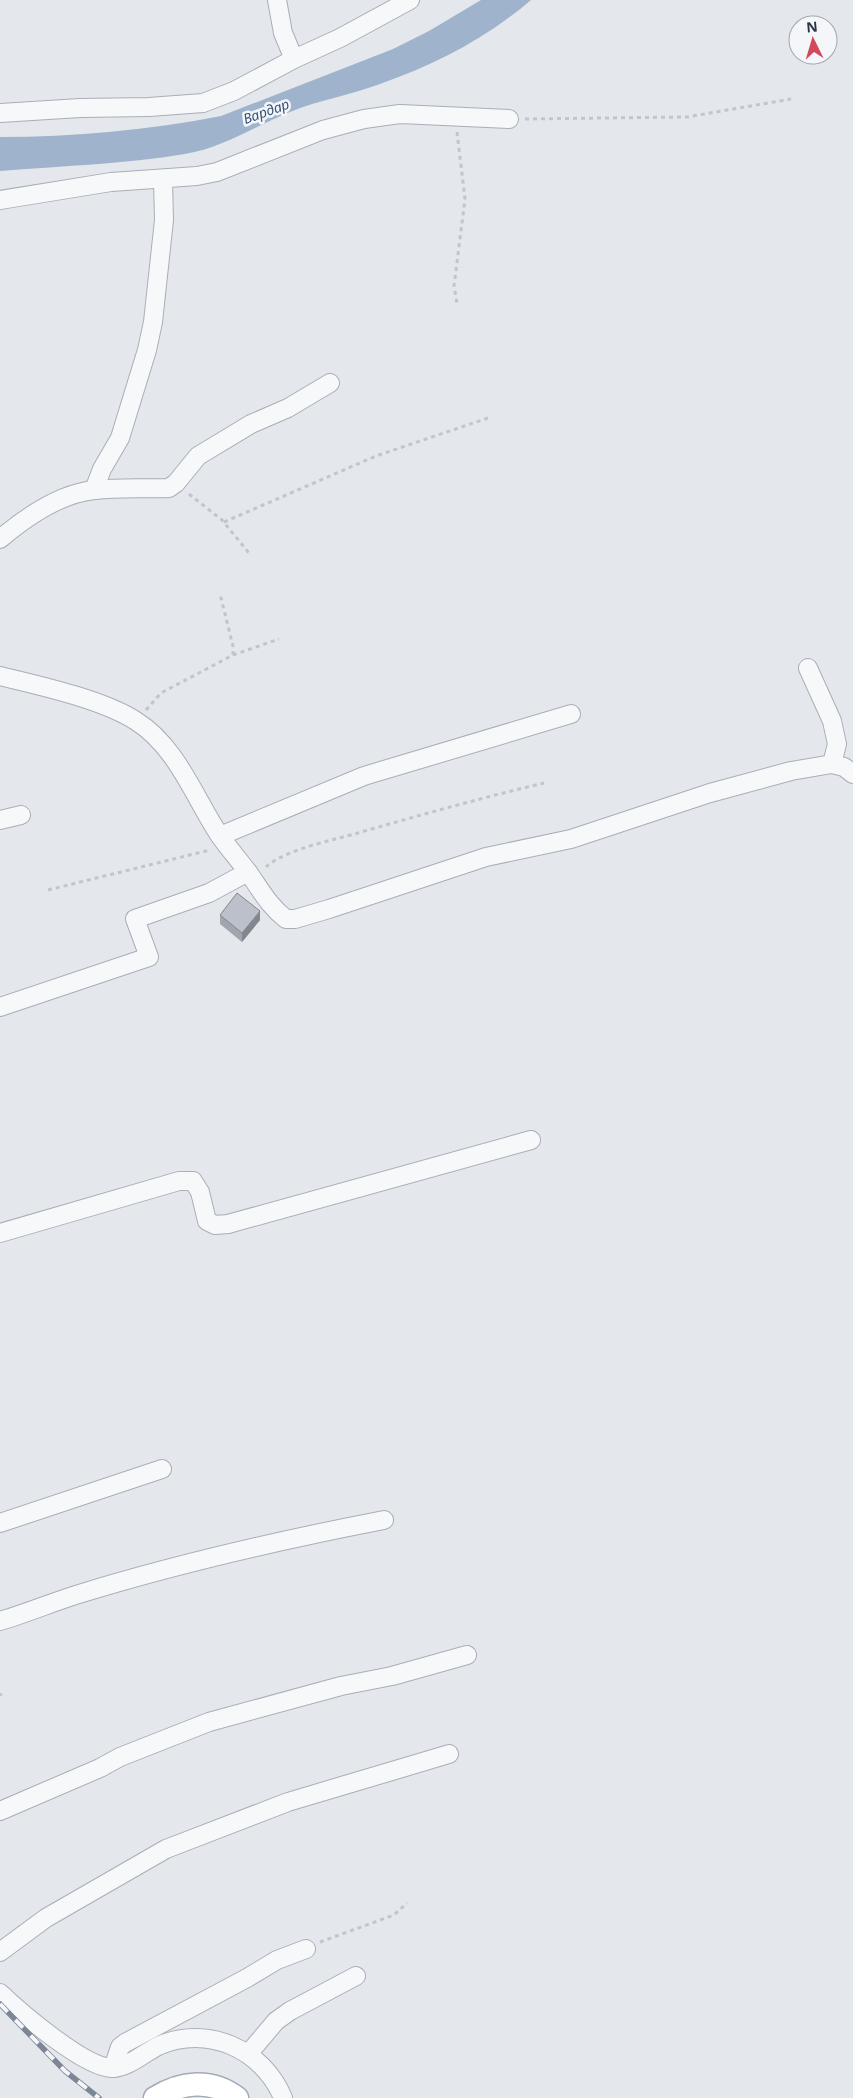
<svg xmlns="http://www.w3.org/2000/svg" width="853" height="2098" font-family="'Noto Sans',sans-serif">
  <style>
    .water { fill: #9fb4cc }
    .lines { fill: none; stroke-linecap: round; stroke-linejoin: round }
    .minor-casing { stroke: #a9aeb7; stroke-width: 20 }
    .major-casing { stroke: #a3abb8; stroke-width: 25 }
    .path { stroke: #c2c5cb; stroke-width: 3; stroke-dasharray: 4 4; stroke-linecap: butt }
    .minor { stroke: #f7f8fa; stroke-width: 18 }
    .major { stroke: #fff; stroke-width: 22 }
    .rail-casing { stroke: #7d8696; stroke-width: 5.5 }
    .rail { stroke: #f4f6f9; stroke-width: 4; stroke-dasharray: 11; stroke-linecap: butt }
    .wall { fill: #a1a5ae }
    .shaded-wall { fill: #83868d }
    .building { fill: #bbc0ca; stroke: #83868d }
    .labels { text-anchor: middle; dominant-baseline: central; stroke-width: 5; stroke-linejoin: round; paint-order: stroke }
    .water-label { font-size: 14px; font-style: italic; fill: #34527a; stroke: #f4f6f9 }
  </style>
  <rect width="100%" height="100%" fill="#e4e7ec"/>
  <path class="water" d="M481 0H531C487 38 435 65 380 84 351 95 319 100 290 112 255 126 223 148 185 154 124 164 61 166 0 171V137C74 137 149 130 221 116L393 49 429 31Z"/>
  <g class="lines">
    <g class="minor-casing">
      <g id="minor">
        <polyline points="277,0 283,33 294,59"/>
        <polyline points="0,113 80,108 149,107 203,103 234,91 294,59 340,38 410,0"/>
        <polyline points="0,200 111,182 197,176 217,172 323,130 364,119 400,114 509,119"/>
        <polyline points="94,490 102,469 120,438 147,350 153,322 164,220 163,180"/>
        <path d="M0 539C26 517 61 493 95 490 120 487 145 489 169 488L176 483 198 456 251 424 288 408 330 383"/>
        <polyline points="808,668 832,721 837,744 832,764"/>
        <path d="M0 676C40 686 102 699 136 721 176 746 194 796 218 833 228 848 240 861 250 875 262 892 270 907 286 919H295L329 909 486 857 571 839 710 793 791 771 832 764 844 767 853 774"/>
        <polyline points="0,820 21,815"/>
        <polyline points="220,836 364,776 571,714"/>
        <polyline points="0,1007 149,957 135,919 209,893 248,872"/>
        <polyline points="0,1233 179,1181 193,1181 200,1192 207,1221 215,1225 228,1224 531,1140"/>
        <polyline points="0,1523 162,1469"/>
        <path d="M0 1621C27 1613 53 1602 79 1594 180 1563 281 1540 384 1520"/>
        <polyline points="0,1811 100,1768 120,1757 209,1722 341,1686 392,1676 467,1655"/>
        <polyline points="0,1952 46,1918 166,1849 288,1802 449,1754"/>
        <path d="M0 1993C20 2012 86 2069 113 2068 129 2067 144 2053 158 2046 207 2024 263 2049 283 2098"/>
        <polyline points="249,2053 276,2021 290,2011 356,1976"/>
        <polyline points="113,2068 120,2047 125,2043 247,1978 277,1960 306,1949"/>
      </g>
    </g>
    <g class="major-casing">
      <path id="major" d="M155 2098C181 2082 211 2078 237 2098"/>
    </g>
    <g class="path">
      <polyline points="525,119 687,117 791,99"/>
      <polyline points="457,132 465,199 454,286 457,303"/>
      <polyline points="189,494 222,520 249,553"/>
      <polyline points="224,522 376,456 488,418"/>
      <polyline points="233,655 279,639"/>
      <polyline points="146,710 161,693 233,655 233,646 220,594"/>
      <path d="M266 867C284 850 333 840 358 833 420 815 481 798 544 783"/>
      <polyline points="48,890 210,850"/>
      <polyline points="0,1695 2,1694"/>
      <polyline points="320,1942 394,1915 407,1903"/>
    </g>
    <use href="#minor" class="minor"/>
    <use href="#major" class="major"/>
    <g class="rail-casing">
      <polyline id="rail" points="0,2004 65,2071 99,2098"/>
    </g>
    <use href="#rail" class="rail"/>
  </g>
  <polygon class="wall" points="220,915 260,920 242,942 220,924"/>
  <polygon class="shaded-wall" points="260,911 260,920 242,942 242,933"/>
  <polygon class="building" points="237,893 260,911 242,933 220,915"/>
  <g class="labels">
    <g class="water-label">
      <text transform="translate(266 111) rotate(-20)">Вардар</text>
    </g>
  </g>
  <g transform="translate(813 40) rotate(355)"><circle r="24" fill="#f4f6f9" stroke="#a4a8b1"/>
  <path d="M0-4L9 19L0 12L-9 19Z" fill="#d1495b"/>
  <text y="-8" font-size="14" font-weight="bold" text-anchor="middle" fill="#2b3445">N</text>
  </g>
</svg>
